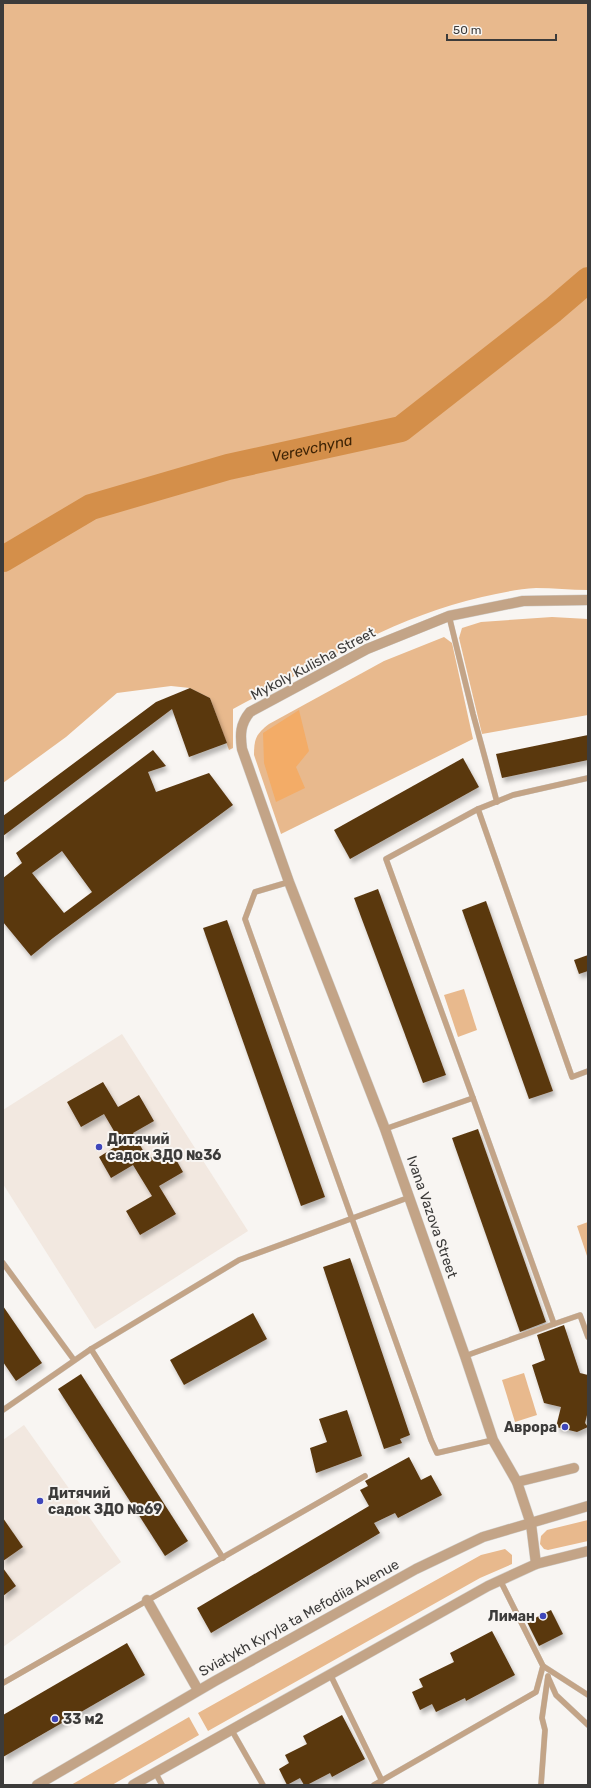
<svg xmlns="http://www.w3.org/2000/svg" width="591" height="1788" font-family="Rubik,sans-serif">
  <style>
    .built { fill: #f2e8e0 }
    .green { fill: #e8b98d }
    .forest { fill: #f3ac67 }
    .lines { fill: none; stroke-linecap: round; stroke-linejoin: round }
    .river { stroke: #d48f4a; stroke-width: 26 }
    .building { fill: #5a3711; fill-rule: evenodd; filter: url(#shadow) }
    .lane-casing { stroke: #d2d0cd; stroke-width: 6 }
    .street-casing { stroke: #d2d0cd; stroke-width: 11 }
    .lane { stroke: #c3a487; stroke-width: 5.5 }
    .street { stroke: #c3a487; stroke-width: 10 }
    .poi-dot { fill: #3f46ba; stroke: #f8f5f2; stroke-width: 1.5 }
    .labels { text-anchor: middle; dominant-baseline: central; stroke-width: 4; stroke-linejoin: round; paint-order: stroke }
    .street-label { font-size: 14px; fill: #3c3b3a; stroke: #f8f5f2 }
    .poi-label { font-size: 14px; font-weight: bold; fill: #3c3b3a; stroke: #f8f5f2; text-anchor: start }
    .water-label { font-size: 15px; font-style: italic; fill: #3f2405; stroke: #f8f5f2 }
  </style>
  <defs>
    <filter id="shadow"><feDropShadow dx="2.5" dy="4.5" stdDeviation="2" flood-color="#0004"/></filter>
  </defs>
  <rect width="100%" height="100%" fill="#f8f5f2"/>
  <g class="built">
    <polygon points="122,1034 248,1231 95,1329 3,1184 3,1110"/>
    <polygon points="24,1425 121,1562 3,1647 3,1440"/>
  </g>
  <g class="green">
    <path d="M3 3H588V590C571 590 553 588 536 588 518 589 500 593 482 597 393 617 314 667 233 709V748L229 750 210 698 190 688 171 686 117 693 66 737 3 783Z"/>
    <polygon points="552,617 588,619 588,715 482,734 459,638 462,628 481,622"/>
    <path d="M444 637 452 643 473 739 281 834 254 755C254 739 256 734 269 724L384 661Z"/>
    <polygon points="464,989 477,1030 458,1037 444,995"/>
    <polygon points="588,1222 588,1259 577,1226"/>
    <polygon points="524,1373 537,1415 515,1422 502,1380"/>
    <polygon points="588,1520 588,1541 548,1550 544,1549 540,1544 541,1536 547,1530"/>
    <polygon points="505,1549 512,1555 512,1564 480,1578 208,1731 198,1713 481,1555"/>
    <polygon points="189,1717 199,1735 112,1785 71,1785"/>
  </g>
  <polygon class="forest" points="299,710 309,751 296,767 305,788 276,802 264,763 263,733"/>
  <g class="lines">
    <path class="river" id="s1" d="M3 559 91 507 228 467 401 429 553 310 588 280"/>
  </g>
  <g class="building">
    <polygon points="190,688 210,698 227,743 189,757 172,709 3,836 3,816 156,702"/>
    <polygon points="588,735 588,760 502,778 496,754"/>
    <path d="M153 750 166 766 148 772 156 792 209 773 233 805 53 938 31 956 3 922V878L22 863 16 853ZM62 851 92 892 64 913 32 873Z"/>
    <polygon points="463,758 479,787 350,859 334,830"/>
    <polygon points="378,889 446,1075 423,1083 354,898"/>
    <polygon points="486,901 553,1091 529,1099 462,910"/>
    <polygon points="227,920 325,1197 301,1206 203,928"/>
    <polygon points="588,955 588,971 579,974 574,960"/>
    <polygon points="103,1082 118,1107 139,1095 154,1121 133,1133 148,1159 169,1147 183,1172 159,1186 176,1214 140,1235 126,1211 152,1196 133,1165 111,1178 99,1157 121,1143 104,1114 81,1127 67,1102"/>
    <polygon points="478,1129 546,1322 520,1332 452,1138"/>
    <polygon points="350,1258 410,1435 400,1439 402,1443 384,1449 323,1267"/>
    <polygon points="3,1306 42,1363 16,1381 3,1362"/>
    <polygon points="253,1313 267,1339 184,1385 170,1360"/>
    <polygon points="564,1325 580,1373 588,1375 588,1411 585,1423 588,1427 577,1432 556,1427 561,1407 544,1403 532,1365 545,1360 537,1335"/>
    <polygon points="81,1374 188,1541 165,1556 58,1389"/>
    <polygon points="347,1410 362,1456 316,1473 310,1448 327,1442 319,1419"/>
    <polygon points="409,1457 421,1480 431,1475 442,1495 398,1518 395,1513 374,1523 380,1533 211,1633 197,1608 369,1506 360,1490 368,1486 365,1481"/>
    <polygon points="3,1518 23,1547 3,1561"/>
    <polygon points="3,1568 16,1586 3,1596"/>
    <polygon points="551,1610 563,1634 539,1646 527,1622"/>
    <polygon points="492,1631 515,1675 466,1701 465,1698 436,1712 432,1704 420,1710 412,1692 423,1687 419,1679 454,1662 450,1653"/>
    <polygon points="127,1643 145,1675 3,1757 3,1715"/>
    <polygon points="342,1715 365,1759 332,1777 330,1773 307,1785 304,1785 300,1778 287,1785 279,1769 289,1763 285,1755 307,1744 303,1736"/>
  </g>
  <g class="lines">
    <g class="lane-casing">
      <g id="lane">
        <polyline points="449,616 473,714 497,802"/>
        <polyline points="478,809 513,795 588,778"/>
        <polyline points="289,882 255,892 245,919 431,1440 437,1453 493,1440"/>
        <polyline points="473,1098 386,859 478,809 572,1077 588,1071"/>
        <polyline points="385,1129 473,1098 554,1324 465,1356"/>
        <polyline points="3,1263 74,1360"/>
        <polyline points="554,1324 580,1315 588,1337"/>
        <polyline points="3,1410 91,1349"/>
        <polyline points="223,1558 91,1349 239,1260 410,1197"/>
        <polyline points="543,1666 588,1695"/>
        <polyline points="330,1674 382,1781"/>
        <polyline points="548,1677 556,1695 588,1725"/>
        <polyline points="3,1683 365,1476"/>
        <polyline points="231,1729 263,1785"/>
        <polyline points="155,1772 162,1785"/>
        <polyline points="374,1785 536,1692 543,1666 500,1580"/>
        <polyline points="541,1785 545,1730 542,1718 548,1676"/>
      </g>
    </g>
    <g class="street-casing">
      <g id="street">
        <polyline points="517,1482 574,1468"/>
        <path d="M536 1564 531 1524 517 1482 493 1440 465 1356 385 1129 289 882 242 749C240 735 240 724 250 712L367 649 449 616 523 601 588 600"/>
        <polyline points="147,1600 198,1690"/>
        <polyline points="37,1785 215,1681 416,1569 483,1537 588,1506"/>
        <polyline points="133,1785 488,1586 536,1564 588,1551"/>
      </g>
    </g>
    <use href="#lane" class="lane"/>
    <use href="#street" class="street"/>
  </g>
  <g class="poi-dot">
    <circle cx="99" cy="1147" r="4"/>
    <circle cx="565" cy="1427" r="4"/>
    <circle cx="40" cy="1501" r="4"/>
    <circle cx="543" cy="1616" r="4"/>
    <circle cx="55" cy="1719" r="4"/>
  </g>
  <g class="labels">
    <g class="street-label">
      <text transform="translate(313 664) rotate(-28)">Mykoly Kulisha Street</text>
      <text transform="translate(432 1217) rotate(71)">Ivana Vazova Street</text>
      <text transform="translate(299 1618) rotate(-29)">Sviatykh Kyryla ta Mefodiia Avenue</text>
    </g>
    <g class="poi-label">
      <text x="107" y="1139">Дитячий<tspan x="107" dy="16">садок ЗДО №36</tspan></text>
      <text x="557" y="1427" text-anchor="end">Аврора</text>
      <text x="48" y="1493">Дитячий<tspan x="48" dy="16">садок ЗДО №69</tspan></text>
      <text x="535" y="1616" text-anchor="end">Лиман</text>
      <text x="63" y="1719">33 м2</text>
    </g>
    <g class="water-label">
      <text stroke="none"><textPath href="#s1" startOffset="331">Verevchyna</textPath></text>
    </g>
  </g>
  <rect width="591" height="1788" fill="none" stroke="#3c3b3a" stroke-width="8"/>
  <path d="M447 34v6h109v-6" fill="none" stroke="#3c3b3a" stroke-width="2"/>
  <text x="453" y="34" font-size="12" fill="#3c3b3a" stroke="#f8f5f2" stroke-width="3" paint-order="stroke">50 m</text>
</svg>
